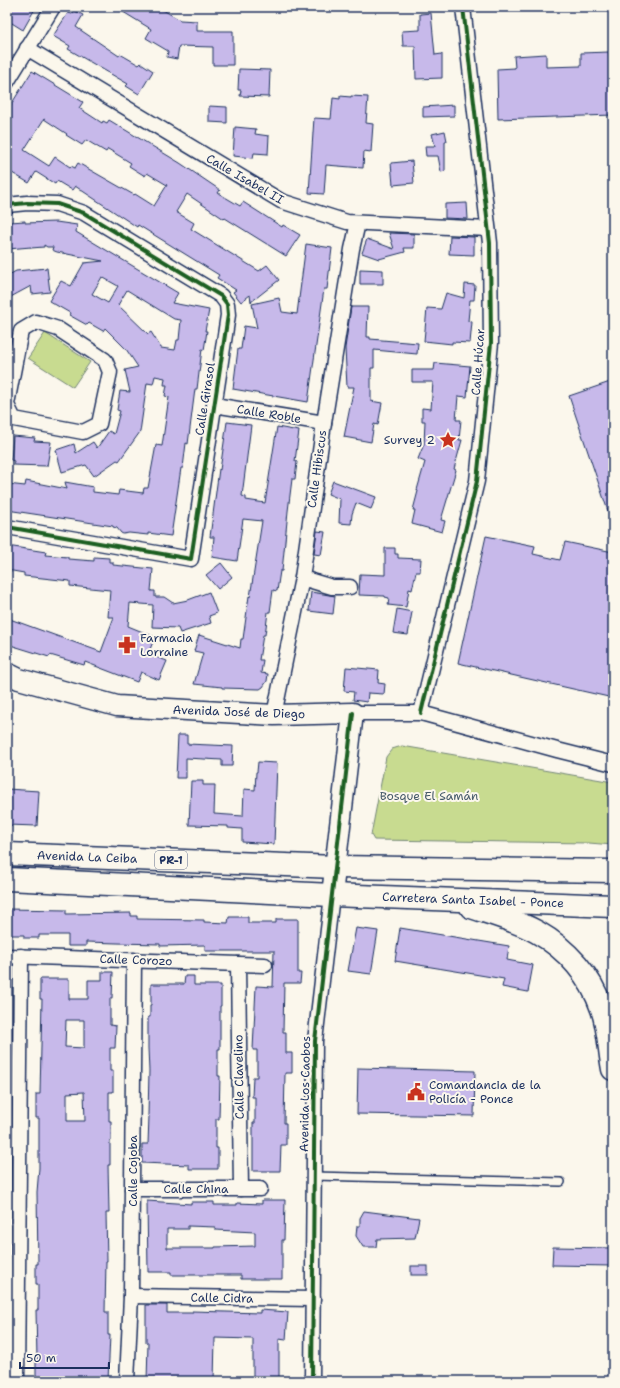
<svg xmlns="http://www.w3.org/2000/svg" width="620" height="1388" font-family="'Shantell Sans',sans-serif">
  <style>
    .green { fill: #c8db90; stroke: #728577 }
    .building { fill: #c7b9ea; stroke: #1b2f5e; fill-rule: evenodd }
    .lines { fill: none; stroke-linecap: round; stroke-linejoin: round }
    .lane-casing { stroke: #1b2f5e; stroke-width: 10 }
    .street-casing { stroke: #1b2f5e; stroke-width: 17 }
    .secondary-casing { stroke: #1b2f5e; stroke-width: 23 }
    .highway-casing { stroke: #1b2f5e; stroke-width: 25 }
    .lane { stroke: #fbf7ec; stroke-width: 7 }
    .street { stroke: #fbf7ec; stroke-width: 14 }
    .secondary { stroke: #fbf7ec; stroke-width: 20 }
    .highway { stroke: #fbf7ec; stroke-width: 22 }
    .cycleway-casing { stroke: #fbf7ec; stroke-width: 6 }
    .cycleway { stroke: #1b5e20; stroke-width: 4 }
    .labels { text-anchor: middle; dominant-baseline: central; stroke-width: 4; stroke-linejoin: round; paint-order: stroke }
    .shield { fill: #fbf7ec; stroke: #5e6b89; stroke-width: 1 }
    .shield-label { font-size: 11px; font-weight: bold; fill: #1b2f5e }
    .street-label { font-size: 12px; fill: #1b2f5e; stroke: #fbf7ec }
    .poi-label { font-size: 12px; fill: #1b2f5e; stroke: #fbf7ec; text-anchor: start }
    .park-label { font-size: 12px; fill: #465a6a; stroke: #fbf7ec }
  </style>
  <rect width="100%" height="100%" fill="#fbf7ec"/>
  <filter id="ink" filterUnits="userSpaceOnUse"><feTurbulence type="fractalNoise" baseFrequency=".025" numOctaves="2"/><feDisplacementMap in="SourceGraphic" scale="8" xChannelSelector="R" yChannelSelector="G"/><feConvolveMatrix kernelMatrix="1 2 1 2 8 2 1 2 1" color-interpolation-filters="sRGB"/></filter>
  <g filter="url(#ink)">
    <g class="green">
      <polygon points="45,333 90,362 73,387 28,358"/>
      <polygon points="402,746 613,782 613,845 589,843 374,840 371,835 386,757 392,749"/>
    </g>
    <g class="building">
      <polygon points="11,7 36,7 23,30 7,20 7,13"/>
      <polygon points="115,7 158,7 180,20 197,21 197,31 233,31 233,65 213,65 213,47 179,46 177,59 167,57 168,51 146,38 151,29"/>
      <polygon points="75,11 83,15 76,27 119,56 120,54 139,65 141,63 153,71 139,94 126,86 128,84 68,49 70,46 53,36 68,13 72,14"/>
      <polygon points="431,13 435,55 442,54 442,78 416,79 415,46 403,46 402,31 420,30 420,14"/>
      <polygon points="609,52 610,65 613,65 613,115 498,119 497,69 515,68 514,56 546,54 546,67 581,66 581,53"/>
      <polygon points="239,69 270,70 269,97 240,96 241,90 238,90"/>
      <path d="M32 71 83 102 79 108 102 123 103 121 107 123 109 120 180 163 220 190 218 193 240 206 243 202 282 227 283 225 300 235 286 256 225 218 224 219 187 194 176 212 194 223 191 229 259 271 267 265 279 280 251 302 250 295 241 302 233 292 236 290 217 278 219 275 138 225 137 227 75 186 72 190 57 181 55 184 36 172 29 183 7 170V111ZM44 119 67 134 66 135 82 145 86 140 106 152 108 149 131 163 129 166 145 176 147 173 167 185 154 206 135 194 134 195 78 163 75 168 71 166 70 167 55 157 49 166 24 150Z"/>
      <polygon points="340,96 351,97 351,96 368,97 366,123 373,124 371,152 364,151 363,168 326,165 324,194 309,193 314,118 331,119 333,98 340,99"/>
      <polygon points="454,105 454,116 423,117 423,107"/>
      <polygon points="209,106 227,107 227,123 209,122"/>
      <polygon points="235,127 256,129 255,134 269,136 268,154 254,153 253,158 233,156"/>
      <polygon points="445,131 447,141 445,141 445,171 441,172 438,156 426,156 425,146 435,146 432,134"/>
      <polygon points="412,161 414,183 393,185 391,163"/>
      <polygon points="467,203 468,219 445,218 445,204"/>
      <path d="M25 221V223L56 222 77 225 76 232 178 293 172 303 209 310 205 331H207L204 350 202 349 197 389H195L188 444 186 443 183 468H181L171 536 148 533V535L129 533 123 534 121 533 117 528 113 527V526L7 510V484L25 486 26 481 67 489 65 482 93 487V492L118 495 119 490 143 493 144 488H148L156 445 162 446 169 397 165 396 167 385H164L165 378 155 376 153 384 147 383 140 432 119 461 117 460 94 476 86 465 62 472 56 450 74 444 76 453 93 442 97 448 109 431 114 434 120 411 117 410 120 391 130 392 125 370 138 367 126 349 105 328 103 331 89 323 87 325 69 315 70 313 49 301 61 281 71 286 84 263 103 261 57 252 52 250 53 247H47L44 245V247L31 248V247L8 249 7 227 10 226V222ZM102 277 118 286 108 303 92 294ZM127 290 174 319 181 320 179 340H177L175 350 161 348 151 332 148 334 118 305Z"/>
      <polygon points="389,233 414,234 414,248 404,248 405,252 379,259 362,253 367,239 394,249"/>
      <polygon points="450,236 474,237 474,255 449,254"/>
      <polygon points="306,244 332,248 327,289 324,289 308,402 233,389 238,349 241,349 244,326 257,328 252,304 279,298 282,312 297,314"/>
      <polygon points="47,268 50,292 32,294 31,286 7,299 7,276 16,271"/>
      <polygon points="360,269 383,270 383,284 360,284"/>
      <polygon points="465,284 475,285 474,300 470,300 468,321 472,322 470,343 452,342 452,344 424,341 427,308 441,309 446,293 464,298"/>
      <polygon points="351,307 368,307 367,337 370,337 370,339 418,343 417,354 374,350 374,368 371,368 371,401 382,403 378,425 374,424 371,442 344,437 354,387 347,387 345,348"/>
      <polygon points="435,363 470,366 467,397 458,396 456,420 461,420 459,440 462,440 454,469 456,470 441,520 445,521 442,532 412,524 415,510 413,510 418,491 417,490 425,462 418,459 424,444 425,421 422,421 422,408 431,409 433,382 412,382 412,370 434,370"/>
      <polygon points="613,381 613,520 611,520 569,396"/>
      <polygon points="227,422 251,425 242,496 246,497 246,500 265,503 277,427 299,431 295,461 297,462 295,479 292,479 288,511 282,571 280,571 277,591 273,590 270,612 268,612 265,635 263,635 259,660 263,660 261,673 268,674 267,681 263,687 260,689 222,688 222,687 194,684 203,653 194,651 199,635 240,648 241,639 243,639 249,596 250,597 262,521 243,519 237,561 212,557 214,537 210,537 219,469 220,470"/>
      <polygon points="13,436 35,438 34,441 51,442 47,466 13,465 14,461 11,460"/>
      <polygon points="333,481 376,497 371,509 356,503 352,514 351,524 339,523 340,499 328,494"/>
      <polygon points="317,531 325,532 321,555 314,554"/>
      <polygon points="486,536 535,546 533,554 560,560 565,542 613,552 613,698 458,663"/>
      <polygon points="7,546 46,552 45,555 68,557 68,559 94,561 94,557 109,558 109,562 113,562 113,565 153,569 151,591 155,591 155,597 164,597 173,603 188,600 209,592 217,613 209,616 211,623 180,633 178,628 152,627 153,605 130,603 128,626 155,637 148,654 167,661 159,680 141,672 137,682 85,662 84,665 50,655 49,657 7,644 7,618 101,652 114,617 108,617 110,590 70,586 70,581 24,576 24,573 7,570"/>
      <polygon points="385,548 395,548 395,554 398,554 398,558 421,559 420,572 416,572 412,590 409,589 406,607 388,605 389,598 385,597 385,596 359,595 360,574 385,575"/>
      <polygon points="221,563 232,577 218,589 206,575"/>
      <polygon points="311,592 335,596 333,614 309,611"/>
      <polygon points="397,609 412,612 408,635 393,633"/>
      <polygon points="346,667 379,670 378,683 385,684 384,694 368,693 367,702 353,700 354,692 344,691"/>
      <polygon points="178,735 187,735 187,744 233,746 232,766 222,766 222,760 186,758 186,778 176,778"/>
      <polygon points="258,762 277,763 274,844 242,842 242,829 228,828 228,826 189,825 191,781 203,781 203,785 215,785 214,814 243,816 244,789 255,790 256,772 257,772"/>
      <polygon points="7,789 39,791 37,826 7,825"/>
      <polygon points="7,909 66,910 66,914 131,913 131,916 137,916 137,919 204,920 204,922 228,923 229,917 248,917 248,923 276,923 276,919 298,919 298,973 301,973 300,983 284,983 283,1032 286,1032 286,1053 292,1053 292,1073 285,1073 284,1123 286,1123 286,1145 281,1145 280,1171 253,1171 253,1123 255,1123 255,1097 252,1097 253,1077 257,1077 257,1050 253,1050 256,986 273,987 274,951 205,951 205,945 160,946 160,944 117,943 86,942 86,946 68,946 68,935 39,935 39,938 24,938 24,935 7,935"/>
      <polygon points="356,928 378,931 371,974 348,971"/>
      <polygon points="400,928 509,946 507,960 533,965 528,992 502,987 504,979 395,961"/>
      <path d="M102 972H113L112 998H110V1025L116 1026 115 1048H110V1071H113V1092H109V1121H111V1141H110V1165H108L109 1213H106L107 1261H106L105 1312H108V1335H110L108 1380 36 1379V1359H37L36 1310H38V1284H36V1264H38L37 1192 39 1168V1118H36V1094H40L42 999H40V979H69V999H88V980H102ZM66 1020H84V1048L65 1047ZM84 1092 85 1121H67V1093Z"/>
      <polygon points="185,976 194,976 194,985 221,985 221,1006 220,1006 220,1049 218,1049 218,1076 220,1076 219,1119 216,1119 216,1148 218,1148 218,1169 189,1169 189,1165 142,1163 142,1144 148,1144 149,1116 148,1116 149,1071 148,1048 148,1017 150,1017 150,1005 151,1005 151,984 184,984"/>
      <polygon points="358,1068 475,1071 474,1116 357,1114"/>
      <path d="M262 1200H285L284 1240H282V1279H241V1275H171V1272H148L147 1201 191 1204V1202H214V1205H237V1203L262 1204ZM188 1226 215 1227V1230L255 1232V1246L215 1247V1248H167V1229H188Z"/>
      <polygon points="364,1211 419,1218 415,1238 377,1239 376,1247 363,1247 356,1236 357,1226 360,1226 360,1218"/>
      <polygon points="553,1247 613,1248 613,1266 552,1265"/>
      <rect x="411" y="1266" width="17" height="9"/>
      <polygon points="146,1305 167,1305 167,1313 192,1313 192,1311 260,1313 260,1310 288,1312 286,1340 279,1339 279,1379 253,1379 253,1339 215,1338 214,1381 147,1381 148,1343 146,1343"/>
    </g>
    <g class="lines">
      <g class="lane-casing">
        <polyline id="lane" points="314,1176 561,1182"/>
      </g>
      <g class="street-casing">
        <g id="street">
          <polyline points="27,48 281,201 347,222 488,229"/>
          <polyline points="7,82 53,7"/>
          <polyline points="7,205 27,203 57,204 84,213 221,296 227,304 228,315 191,559 7,527"/>
          <polyline points="7,404 21,331 36,322 58,329 105,360 110,372 99,424 83,432 14,419 7,405"/>
          <polyline points="214,405 324,423"/>
          <polyline points="302,578 332,587 350,587"/>
          <polyline points="353,713 421,713 557,750 613,764"/>
          <polyline points="421,713 477,481 491,343 490,243 463,7"/>
          <polyline points="274,715 302,578 324,423 352,249 358,223"/>
          <polyline points="7,956 265,965"/>
          <polyline points="238,964 241,1189"/>
          <polyline points="132,1189 260,1189"/>
          <polyline points="131,1296 313,1299"/>
          <polyline points="17,1381 21,956"/>
          <polyline points="127,1381 131,1296 134,960"/>
          <polyline points="312,1381 315,1041 332,895"/>
        </g>
      </g>
      <g class="secondary-casing">
        <polyline id="secondary" points="7,673 19,679 117,706 274,715 353,713 332,895"/>
      </g>
      <g class="highway-casing">
        <g id="highway">
          <polyline points="7,854 335,867 613,871"/>
          <polyline points="7,879 332,895 613,906"/>
          <path d="M471 907C492 914 518 921 537 932 567 949 591 976 602 1009 609 1028 609 1049 613 1069"/>
        </g>
      </g>
      <use href="#lane" class="lane"/>
      <use href="#street" class="street"/>
      <use href="#secondary" class="secondary"/>
      <use href="#highway" class="highway"/>
      <g class="cycleway-casing">
        <g id="cycleway">
          <polyline points="7,205 27,203 57,204 84,213 221,296 227,304 228,315 191,559 7,527"/>
          <polyline points="421,713 477,481 491,343 490,243 463,7"/>
          <polyline points="312,1381 315,1041 353,713"/>
        </g>
      </g>
      <use href="#cycleway" class="cycleway"/>
    </g>
  </g>
  <defs>
    <g id="sight-bare" transform="scale(1.38)"><path d="M0-6L1.8-2.2L6-1.7L2.9 1.2L3.7 5.4L0 3.3L-3.7 5.4L-2.9 1.2L-6-1.7L-1.8-2.2Z" fill="#c8321e" stroke="#fbf7ec" stroke-width="2.5" paint-order="stroke"/></g>
    <g id="pharmacy-bare" transform="scale(1.38)"><path d="M-2-6h4v4h4v4h-4v4h-4v-4h-4v-4h4Z" fill="#c8321e" stroke="#fbf7ec" stroke-width="2.5" paint-order="stroke"/></g>
    <g id="civic-bare" transform="scale(1.38)"><path d="M-.6-6.5H3V-4.5H.6V-3L4-1V1h2V6H-6V1h2V-1L-.6-3ZM-1.2 2.5V6h2.4V2.5Z" fill="#c8321e" stroke="#fbf7ec" stroke-width="2.5" paint-order="stroke"/></g>
  </defs>
  <g fill-rule="evenodd">
    <use href="#sight-bare" x="448" y="440"/>
    <use href="#pharmacy-bare" x="127" y="645"/>
    <use href="#civic-bare" x="416" y="1092"/>
  </g>
  <g class="labels">
    <rect class="shield" x="155" y="851" width="32" height="18" rx="3"/>
    <g class="shield-label">
      <text x="171" y="860">PR-1</text>
    </g>
    <g class="street-label">
      <text transform="translate(245 179) rotate(30)">Calle Isabel II</text>
      <text transform="translate(478 362) rotate(-86)">Calle Húcar</text>
      <text transform="translate(205 399) rotate(-81)">Calle Girasol</text>
      <text transform="translate(269 414) rotate(9)">Calle Roble</text>
      <text transform="translate(317 469) rotate(-82)">Calle Hibiscus</text>
      <text transform="translate(239 712) rotate(2)">Avenida José de Diego</text>
      <text transform="translate(87 857) rotate(2)">Avenida La Ceiba</text>
      <text transform="translate(473 900) rotate(2)">Carretera Santa Isabel - Ponce</text>
      <text transform="translate(136 960) rotate(2)">Calle Corozo</text>
      <text transform="translate(239 1077) rotate(-91)">Calle Clavelino</text>
      <text transform="translate(305 1094) rotate(-89)">Avenida Los Caobos</text>
      <text transform="translate(133 1171) rotate(-90)">Calle Cojoba</text>
      <text x="196" y="1189">Calle China</text>
      <text transform="translate(222 1298) rotate(1)">Calle Cidra</text>
    </g>
    <g class="poi-label">
      <text x="435" y="440" text-anchor="end">Survey 2</text>
      <text x="140" y="638">Farmacia<tspan x="140" dy="14">Lorraine</tspan></text>
      <text x="429" y="1085">Comandancia de la<tspan x="429" dy="14">Policía - Ponce</tspan></text>
    </g>
    <g class="park-label">
      <text x="429" y="796">Bosque El Samán</text>
    </g>
  </g>
  <rect width="620" height="1388" fill="none" stroke="#fbf7ec" stroke-width="24"/>
  <rect x="12" y="12" width="596" height="1364" fill="none" stroke="#1b2f5e" stroke-width="1.5" filter="url(#ink)"/>
  <path d="M20 1362v6h89v-6" fill="none" stroke="#1b2f5e" stroke-width="2"/>
  <text x="26" y="1362" font-size="12" fill="#1b2f5e" stroke="#fbf7ec" stroke-width="3" paint-order="stroke">50 m</text>
</svg>
